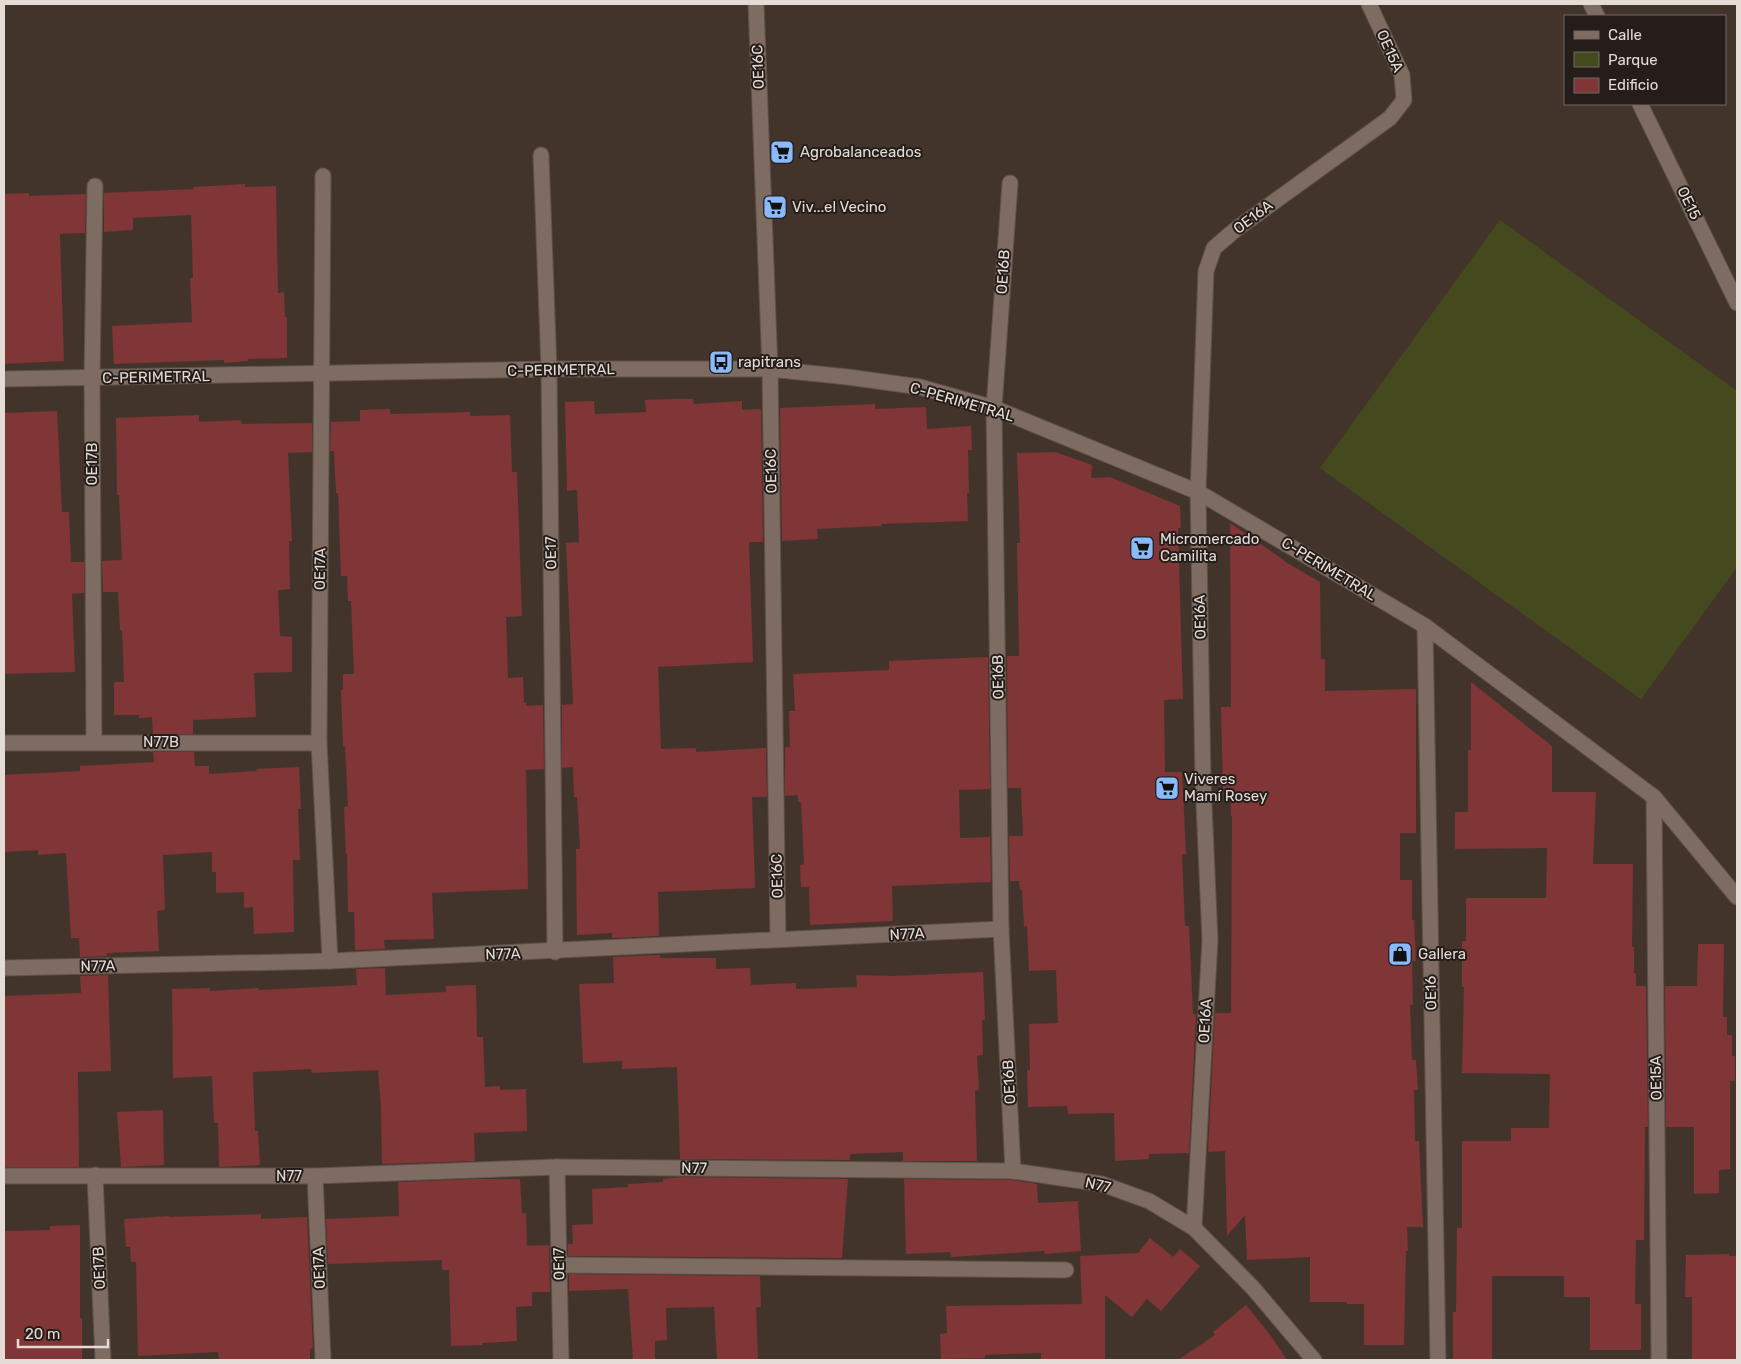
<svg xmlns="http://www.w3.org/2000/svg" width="1741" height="1364" font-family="Rubik,sans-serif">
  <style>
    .green { fill: #454a1e }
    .building { fill: #803537 }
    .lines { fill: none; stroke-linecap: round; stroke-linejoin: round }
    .minor-casing { stroke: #5e5149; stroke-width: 17 }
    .minor { stroke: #7e6c62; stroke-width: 15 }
    .labels { text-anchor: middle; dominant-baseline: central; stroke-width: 4; stroke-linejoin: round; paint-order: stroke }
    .street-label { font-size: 15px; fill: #e5dbd5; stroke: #241d19 }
    .poi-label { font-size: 15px; fill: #e5dbd5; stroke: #241d19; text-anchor: start }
  </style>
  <rect width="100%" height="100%" fill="#43342b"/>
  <polygon class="green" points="1500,220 1737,391 1737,567 1641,699 1320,468"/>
  <g class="building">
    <polygon points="245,184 245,187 276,186 278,293 284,292 285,317 287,317 287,358 248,359 248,361 224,363 224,360 114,364 112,326 192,322 190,278 193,278 191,215 133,218 133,230 104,232 104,193 193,189 193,187"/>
    <polygon points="29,193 29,196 86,194 85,233 60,234 64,361 4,364 4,194"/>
    <polygon points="671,399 693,399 694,404 742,401 742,410 761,409 763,542 749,542 753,662 658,667 661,749 696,748 696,752 766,748 767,797 752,797 755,888 658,892 659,936 612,938 612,933 577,935 576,849 580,849 577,797 574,797 573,767 562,768 562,705 573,704 566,543 579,542 577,490 567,491 565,402 594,401 595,414 646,412 645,400"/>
    <polygon points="875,404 875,409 926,407 927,429 971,426 972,450 968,450 969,493 967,493 968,521 881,524 881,526 817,529 818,539 782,541 780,408"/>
    <polygon points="390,409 390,414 470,412 470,416 510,415 512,472 517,472 522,616 506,617 508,678 523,677 524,703 526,703 526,706 543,705 544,769 526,770 528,889 432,893 434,939 384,940 385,949 355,950 354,912 348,912 347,854 346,854 344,807 348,806 345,746 343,746 341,690 343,690 343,674 354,674 351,601 348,601 347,576 341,576 338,493 336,493 334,451 330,451 331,422 360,421 360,410"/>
    <polygon points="57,411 62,512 69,512 71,562 84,562 84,593 72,594 75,672 4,674 4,413"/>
    <polygon points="199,415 199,422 241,420 242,424 312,423 312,452 288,453 292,541 289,541 290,589 278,590 280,636 292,637 292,672 254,673 256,717 193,720 193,734 153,734 152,717 139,718 139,715 114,715 114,682 124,682 122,630 120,630 118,592 103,592 102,561 122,560 119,495 117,495 116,418"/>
    <polygon points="1055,452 1092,465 1091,478 1110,477 1180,506 1181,528 1178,528 1183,699 1164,700 1165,772 1182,772 1186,854 1182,854 1185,926 1189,926 1193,1014 1196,1014 1189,1153 1149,1154 1149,1159 1115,1161 1114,1113 1068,1114 1067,1106 1028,1107 1027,1070 1030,1070 1029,1024 1058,1023 1056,970 1029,971 1027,926 1024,927 1022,890 1020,890 1019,881 1010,881 1009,836 1023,836 1021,788 1008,788 1007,656 1019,656 1017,543 1020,543 1017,453"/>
    <polygon points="1230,523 1284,560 1284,561 1320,582 1321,659 1325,659 1325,691 1416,689 1416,833 1400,833 1400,880 1412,880 1412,920 1414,920 1416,961 1412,961 1413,1005 1410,1005 1412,1060 1416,1060 1418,1090 1414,1090 1415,1141 1419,1141 1423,1227 1407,1227 1408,1251 1406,1251 1404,1345 1364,1345 1364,1304 1347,1304 1347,1302 1310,1302 1310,1257 1247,1260 1245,1215 1227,1236 1225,1151 1208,1152 1215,1013 1231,1013 1232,816 1231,816 1231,792 1223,792 1221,707 1231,707"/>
    <polygon points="988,657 990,789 959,790 960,838 990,837 991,882 892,886 893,921 810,925 809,887 801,887 800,865 804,864 801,802 798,802 798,795 785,796 785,747 790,747 789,711 795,711 793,674 889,670 889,661"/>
    <polygon points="1471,682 1552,746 1552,792 1596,792 1593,864 1633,864 1632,947 1634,947 1634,973 1636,973 1636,986 1646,986 1648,1127 1645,1127 1644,1240 1636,1240 1635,1304 1641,1304 1641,1350 1590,1350 1590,1297 1564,1297 1564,1276 1492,1276 1492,1360 1453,1360 1453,1312 1456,1312 1457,1228 1462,1228 1462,1141 1511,1141 1511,1128 1549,1128 1550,1074 1462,1073 1464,987 1462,987 1462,941 1466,941 1466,898 1546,898 1547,848 1455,849 1455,812 1468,812 1468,750 1471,750"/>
    <polygon points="153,752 194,752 195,766 209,766 209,774 257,771 256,769 299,767 301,809 298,809 300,860 293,860 294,932 254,934 253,907 244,908 244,892 216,893 216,872 212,872 212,852 163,855 165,910 157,911 159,951 107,953 107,956 80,957 79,938 71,938 66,853 38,855 38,850 4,852 4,775 80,771 80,766 154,762"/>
    <polygon points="1698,944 1724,944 1723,1017 1727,1017 1727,1035 1732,1035 1732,1056 1735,1056 1735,1081 1730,1081 1730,1169 1719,1170 1719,1193 1694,1194 1694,1127 1666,1127 1665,986 1697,986"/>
    <polygon points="660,955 660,958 716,958 716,969 750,968 751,985 796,983 796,989 857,987 856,975 894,976 983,972 985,1020 982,1020 983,1055 977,1056 979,1090 975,1091 977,1161 903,1161 903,1152 850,1154 850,1160 680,1159 677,1067 622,1069 622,1061 583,1063 579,984 614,983 613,957"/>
    <polygon points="385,968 386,995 446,992 446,986 476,985 477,1037 483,1037 485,1087 500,1086 500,1090 526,1089 527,1131 474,1133 475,1161 382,1164 381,1108 378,1070 312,1073 311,1069 253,1072 255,1131 258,1131 260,1165 219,1167 218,1123 214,1123 212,1076 173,1078 172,989 210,988 210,991 259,988 259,990 357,985 356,969"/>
    <polygon points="108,975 111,1071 78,1072 79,1167 4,1167 4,996 81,993 80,976"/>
    <polygon points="163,1110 164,1165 121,1167 117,1112"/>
    <polygon points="681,1177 848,1179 842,1258 568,1256 568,1244 573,1244 572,1225 593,1224 592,1189 628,1187 628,1184 663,1182 663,1179"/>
    <polygon points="476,1179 520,1179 522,1214 526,1213 527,1246 549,1245 550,1292 532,1292 532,1306 516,1307 517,1341 482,1343 482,1345 451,1346 449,1270 442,1270 442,1260 328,1264 326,1219 399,1216 398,1182"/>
    <polygon points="904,1179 1012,1180 1037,1184 1038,1203 1078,1201 1081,1251 1045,1254 1044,1251 951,1257 950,1252 906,1254"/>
    <polygon points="261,1214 261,1219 307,1217 313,1348 310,1349 310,1360 219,1360 218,1352 138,1356 136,1262 131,1262 130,1247 126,1247 124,1219 169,1216 169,1217"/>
    <polygon points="80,1225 80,1318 82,1318 82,1360 4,1360 4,1231 50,1230 50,1226"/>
    <polygon points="1150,1238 1173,1257 1180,1249 1200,1266 1161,1311 1147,1299 1132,1317 1105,1295 1105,1360 1041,1360 1041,1353 985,1355 985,1358 941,1359 940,1334 947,1333 946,1306 1082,1304 1080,1256 1138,1253"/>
    <polygon points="1729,1254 1729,1256 1737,1256 1737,1360 1692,1360 1692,1297 1685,1297 1686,1255"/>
    <polygon points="569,1274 760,1276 761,1307 756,1307 758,1360 717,1360 714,1307 666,1308 667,1340 655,1341 655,1360 633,1360 628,1289 569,1291"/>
    <polygon points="1246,1305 1271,1336 1287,1360 1178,1360 1215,1335 1213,1332"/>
  </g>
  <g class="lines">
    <g class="minor-casing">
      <g id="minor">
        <polyline points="756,4 770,369 778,939"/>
        <polyline points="1591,4 1597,16"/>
        <polyline points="1640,104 1737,303"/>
        <polyline points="541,155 549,369 555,952"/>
        <polyline points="323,176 319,743 330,961"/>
        <polyline points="1010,183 994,408 1001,929 1013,1171"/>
        <polyline points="4,379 549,369 770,369 848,377 920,387 994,408 1198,492 1425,626 1654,797 1737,897"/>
        <polyline points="1425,626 1438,1360"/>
        <polyline points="94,742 92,378 95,186"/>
        <polyline points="4,743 319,743"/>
        <polyline points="1654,797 1659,1360"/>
        <polyline points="4,968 330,961 1001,929"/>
        <polyline points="557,1167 561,1360"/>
        <polyline points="95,1175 103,1360"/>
        <polyline points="4,1176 315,1176 557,1167 1013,1171 1102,1184 1149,1201 1194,1228 1253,1288 1314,1360"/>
        <polyline points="315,1176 323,1360"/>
        <polyline points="1194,1228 1210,940 1203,782 1198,492 1206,271 1214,248 1235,230 1390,118 1404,100 1402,75 1369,4"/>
        <polyline points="559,1265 1066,1270"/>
      </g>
    </g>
    <use href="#minor" class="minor"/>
  </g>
  <defs>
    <g id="supermarket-square" transform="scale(1.25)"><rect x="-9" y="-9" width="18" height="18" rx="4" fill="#88bafc" stroke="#241d19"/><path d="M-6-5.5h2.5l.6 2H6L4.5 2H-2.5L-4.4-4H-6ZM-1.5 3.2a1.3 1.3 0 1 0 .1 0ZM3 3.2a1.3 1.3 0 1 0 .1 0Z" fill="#111"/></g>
    <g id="bus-square" transform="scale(1.25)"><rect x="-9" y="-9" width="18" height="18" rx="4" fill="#88bafc" stroke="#241d19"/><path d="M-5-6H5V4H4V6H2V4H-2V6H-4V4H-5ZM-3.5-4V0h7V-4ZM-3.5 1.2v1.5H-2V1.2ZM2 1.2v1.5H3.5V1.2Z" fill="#111"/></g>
    <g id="shop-square" transform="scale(1.25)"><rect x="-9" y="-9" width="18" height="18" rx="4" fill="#88bafc" stroke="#241d19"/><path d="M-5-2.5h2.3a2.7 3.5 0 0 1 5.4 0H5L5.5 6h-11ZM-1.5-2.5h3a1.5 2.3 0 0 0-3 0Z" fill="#111"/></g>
  </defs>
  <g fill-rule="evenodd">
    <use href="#supermarket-square" x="782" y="152"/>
    <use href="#supermarket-square" x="775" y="207"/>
    <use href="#bus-square" x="721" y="362"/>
    <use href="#supermarket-square" x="1142" y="548"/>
    <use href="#supermarket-square" x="1167" y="788"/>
    <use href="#shop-square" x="1400" y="954"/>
  </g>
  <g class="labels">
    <g class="street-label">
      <text transform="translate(1390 51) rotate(66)">OE15A</text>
      <text transform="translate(758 67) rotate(-92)">OE16C</text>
      <text transform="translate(1689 203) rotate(64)">OE15</text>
      <text transform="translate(1253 217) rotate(-37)">OE16A</text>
      <text transform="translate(1003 272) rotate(-86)">OE16B</text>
      <text transform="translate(561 370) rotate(-1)">C-PERIMETRAL</text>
      <text transform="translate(156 377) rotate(-1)">C-PERIMETRAL</text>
      <text transform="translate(962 402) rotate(16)">C-PERIMETRAL</text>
      <text transform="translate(92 464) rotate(-90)">OE17B</text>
      <text transform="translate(771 471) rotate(-91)">OE16C</text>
      <text transform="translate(551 553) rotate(-91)">OE17</text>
      <text transform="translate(320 569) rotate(-89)">OE17A</text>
      <text transform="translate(1329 569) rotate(31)">C-PERIMETRAL</text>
      <text transform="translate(1200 617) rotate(-91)">OE16A</text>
      <text transform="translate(998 677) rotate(-91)">OE16B</text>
      <text x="161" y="742">N77B</text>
      <text transform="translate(777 876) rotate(-91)">OE16C</text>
      <text transform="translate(907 934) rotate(-3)">N77A</text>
      <text transform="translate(503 954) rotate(-2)">N77A</text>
      <text transform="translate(98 966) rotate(-1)">N77A</text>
      <text transform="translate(1431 993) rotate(-91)">OE16</text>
      <text transform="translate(1205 1021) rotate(-87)">OE16A</text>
      <text transform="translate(1656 1078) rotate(-91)">OE15A</text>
      <text transform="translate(1009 1082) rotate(-93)">OE16B</text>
      <text transform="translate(694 1168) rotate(1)">N77</text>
      <text x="289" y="1176">N77</text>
      <text transform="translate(1098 1185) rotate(13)">N77</text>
      <text transform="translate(559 1264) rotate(-91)">0E17</text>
      <text transform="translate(99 1268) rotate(-93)">OE17B</text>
      <text transform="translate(319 1268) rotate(-93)">0E17A</text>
    </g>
    <g class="poi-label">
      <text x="800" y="152">Agrobalanceados</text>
      <text x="792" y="207">Viv...el Vecino</text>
      <text x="738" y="362">rapitrans</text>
      <text x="1160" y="539">Micromercado<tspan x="1160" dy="17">Camilita</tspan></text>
      <text x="1184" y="779">Viveres<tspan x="1184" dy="17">Mamí Rosey</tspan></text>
      <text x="1418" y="954">Gallera</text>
    </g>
  </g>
  <rect width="1741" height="1364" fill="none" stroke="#e5dbd5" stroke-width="10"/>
  <rect x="1564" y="15" width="162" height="90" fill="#241d19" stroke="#716964"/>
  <rect x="1574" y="31" width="25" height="8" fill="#7e6c62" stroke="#716964"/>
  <text x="1608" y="40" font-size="15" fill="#e5dbd5">Calle</text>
  <rect x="1574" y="52" width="25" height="15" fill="#454a1e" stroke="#716964"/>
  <text x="1608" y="65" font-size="15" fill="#e5dbd5">Parque</text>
  <rect x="1574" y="78" width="25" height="15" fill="#803537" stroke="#716964"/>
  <text x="1608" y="90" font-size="15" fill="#e5dbd5">Edificio</text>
  <path d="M18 1339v8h90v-8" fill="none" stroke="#e5dbd5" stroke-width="2.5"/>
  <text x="25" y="1339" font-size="15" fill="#e5dbd5" stroke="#241d19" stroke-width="4" paint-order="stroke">20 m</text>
</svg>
